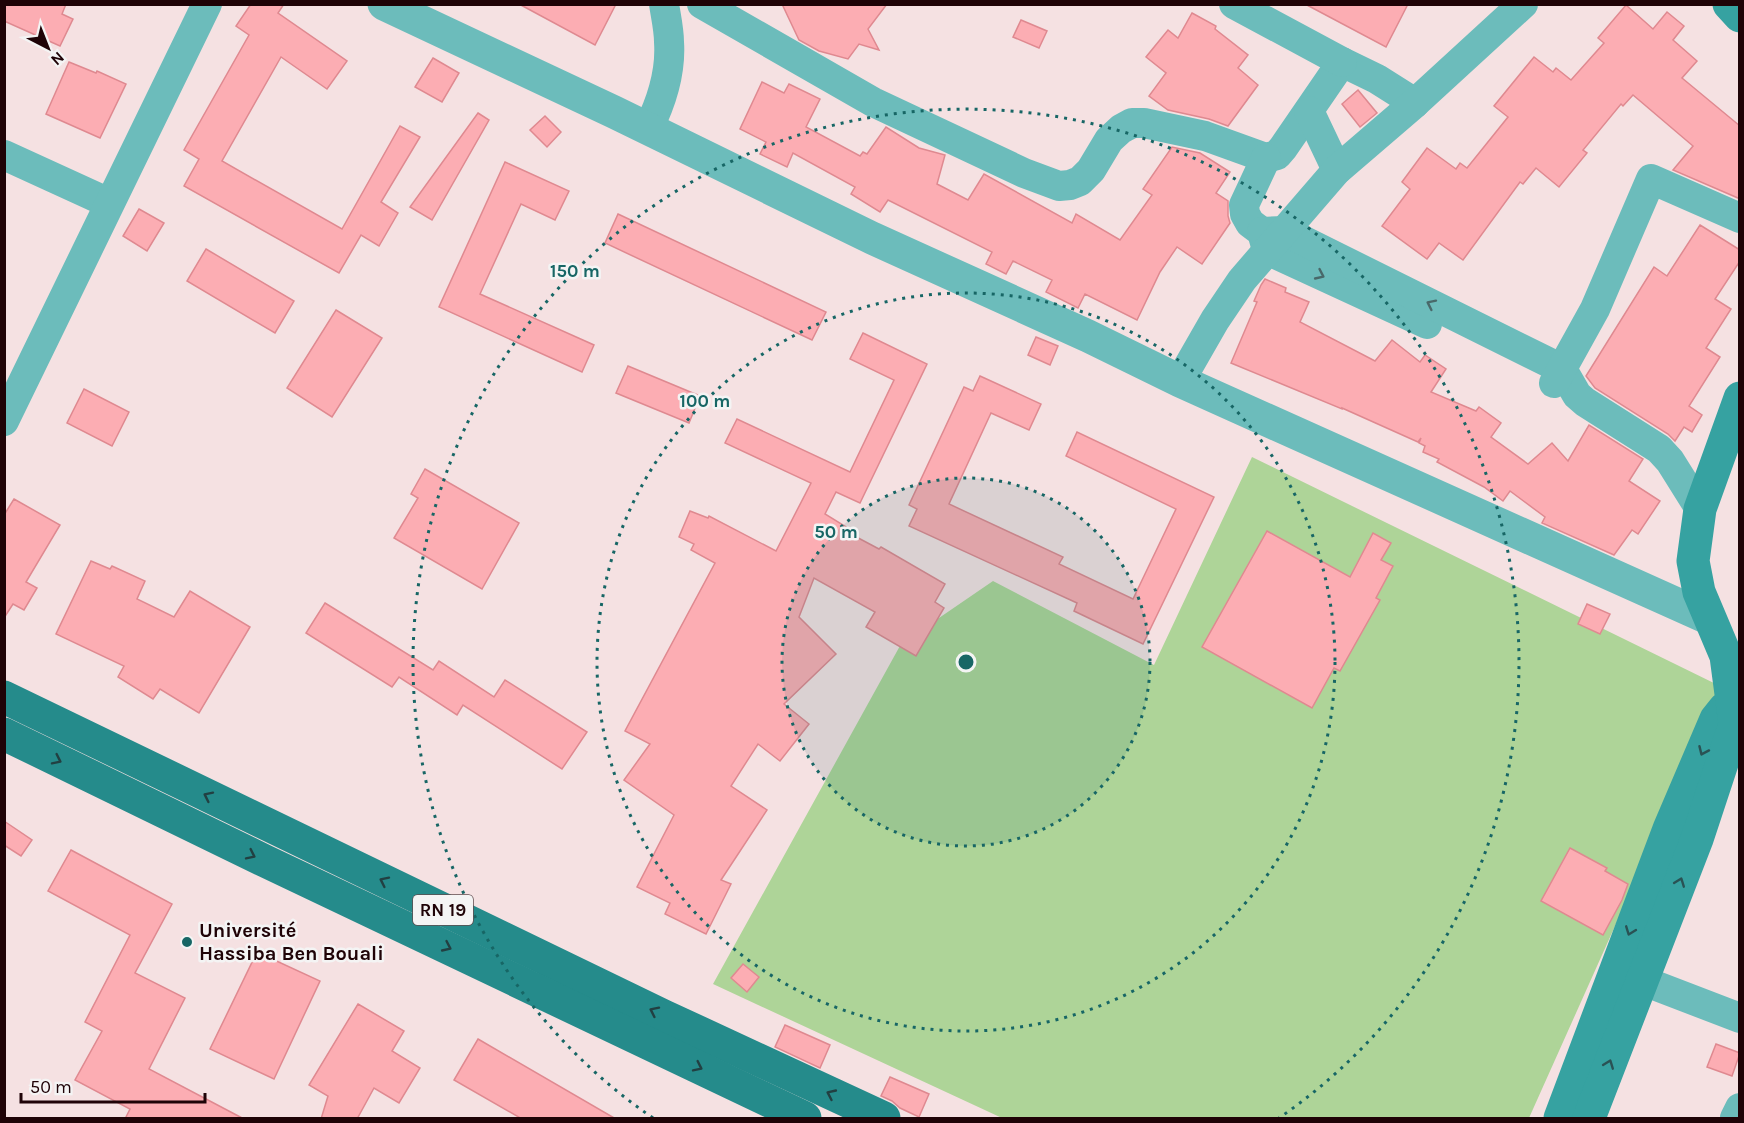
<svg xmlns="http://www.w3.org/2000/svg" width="1744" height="1123" font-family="Karla,sans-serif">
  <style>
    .green { fill: #aed498 }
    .building { fill: #fcadb3; stroke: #df8990; stroke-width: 1.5 }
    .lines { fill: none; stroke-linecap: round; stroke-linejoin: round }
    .minor { stroke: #6cbcbb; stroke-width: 30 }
    .tertiary { stroke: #6cbcbb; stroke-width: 33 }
    .secondary { stroke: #36a2a1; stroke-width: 33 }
    .primary { stroke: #258b8b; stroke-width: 33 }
    .oneway { stroke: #49696a }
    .oneway2 { stroke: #2a5254 }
    .oneway3 { stroke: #224042 }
    .ring { fill: none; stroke: #176665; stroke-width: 3; stroke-dasharray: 3 6 }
    .poi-dot { fill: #176665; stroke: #f4f4f4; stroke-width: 2 }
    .labels { text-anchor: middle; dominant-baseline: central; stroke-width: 5; stroke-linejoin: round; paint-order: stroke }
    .shield { fill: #f4f4f4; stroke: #5f4b4e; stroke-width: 1.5 }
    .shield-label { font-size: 18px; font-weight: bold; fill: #1f0307 }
    .poi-label { font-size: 20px; font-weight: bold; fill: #1f0307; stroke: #f4f4f4; text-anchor: start }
    .centre { fill: #176665; stroke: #f4f4f4; stroke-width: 3 }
    .ring-label { font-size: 18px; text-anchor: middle; font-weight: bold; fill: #176665; stroke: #f4f4f4; stroke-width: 5; stroke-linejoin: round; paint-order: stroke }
  </style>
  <rect width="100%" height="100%" fill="#f5e1e2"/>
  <polygon class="green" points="1252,457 1722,687 1529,1118 1002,1118 713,984 901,644 993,581 1154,665"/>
  <g class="building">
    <polygon points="4,4 66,4 62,14 73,19 60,46 4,21"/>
    <polygon points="251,4 284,4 278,13 347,61 327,89 281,57 222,161 342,229 400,126 420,137 381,202 398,213 379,246 361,235 339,273 184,186 199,159 184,150 249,35 236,26"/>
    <polygon points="519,4 616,4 595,45"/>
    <polygon points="782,4 887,4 868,29 879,50 859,44 848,59 819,51 799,40"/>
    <polygon points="1305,4 1408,4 1386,47"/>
    <polygon points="1626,5 1653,29 1667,12 1684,26 1673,40 1697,61 1682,78 1740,126 1740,196 1738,198 1673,170 1693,146 1633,95 1623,106 1621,104 1583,150 1587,153 1559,187 1536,168 1523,184 1520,182 1463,260 1439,243 1427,259 1382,226 1410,189 1402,182 1427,148 1456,169 1460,163 1467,168 1508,117 1494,106 1534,57 1553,72 1556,68 1571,80 1604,43 1598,38"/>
    <polygon points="1192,13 1216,26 1215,29 1248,55 1238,68 1258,85 1228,126 1209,119 1168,110 1149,96 1166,73 1146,57 1168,30 1178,38"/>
    <polygon points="1021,20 1047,31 1039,48 1013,37"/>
    <polygon points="433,58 459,73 442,102 415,87"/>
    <polygon points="69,62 96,73 97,71 126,84 100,138 46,114"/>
    <polygon points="762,82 784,93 789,84 820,99 806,127 860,156 863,152 867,154 886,127 919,148 945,155 937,184 968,200 984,174 1072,223 1076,214 1120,240 1152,195 1143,189 1172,147 1200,153 1230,172 1216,193 1228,201 1228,216 1230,223 1202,264 1177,247 1160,272 1137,320 1085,294 1078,308 1046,292 1052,280 1013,261 1006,274 986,264 992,252 888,200 880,212 851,194 855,187 793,153 787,167 760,154 766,142 740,129"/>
    <polygon points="1358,90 1377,113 1360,127 1342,104"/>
    <polygon points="478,113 489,120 432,220 410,207"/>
    <polygon points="545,116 561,132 547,147 530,130"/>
    <polygon points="505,162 569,191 555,220 521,204 480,294 594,345 582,372 439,307"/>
    <polygon points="139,209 164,223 147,251 123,236"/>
    <polygon points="618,214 826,312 812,340 605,243"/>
    <polygon points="1700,225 1740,250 1740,261 1715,299 1731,309 1706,348 1720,357 1689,406 1702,415 1692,432 1684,427 1675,441 1668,434 1595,388 1586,376 1654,267 1667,276"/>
    <polygon points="206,249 294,301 275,333 187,281"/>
    <polygon points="1265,279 1286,288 1285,292 1309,302 1300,322 1375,361 1392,340 1420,362 1425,355 1446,369 1431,392 1476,411 1479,407 1501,423 1491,437 1528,464 1552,443 1568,461 1589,425 1643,459 1629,481 1660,501 1638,534 1632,530 1614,555 1542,523 1545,517 1510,491 1503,501 1484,487 1437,462 1439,459 1423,452 1425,446 1419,443 1421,438 1418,442 1342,408 1342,409 1231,363 1257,302 1254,301 1261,285"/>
    <polygon points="336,310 382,338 332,417 287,388"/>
    <polygon points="863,333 927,364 860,503 836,492 825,514 848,528 847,532 879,549 881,547 945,584 935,602 944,608 916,656 866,627 875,612 814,578 799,617 836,654 784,704 809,724 780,761 758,744 731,786 767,810 721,880 731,884 706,934 665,914 670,903 637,887 674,815 624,780 650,744 625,731 715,563 691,550 694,544 679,537 690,511 708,518 709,516 776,551 811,483 725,443 737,419 850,472 894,380 850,359"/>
    <polygon points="1036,337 1058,346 1050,365 1028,355"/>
    <polygon points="628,366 700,396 689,423 616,393"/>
    <polygon points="980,376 1041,404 1029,430 991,413 949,504 1063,557 1059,564 1133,599 1176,509 1066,456 1077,432 1214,497 1143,644 1074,611 1077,603 909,526 917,509 909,505 964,387 973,391"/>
    <polygon points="84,389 129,412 112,446 67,423"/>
    <polygon points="425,469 519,523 482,589 394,538 418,498 411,494"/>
    <polygon points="14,499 60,525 26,582 37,588 24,610 13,604 4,618 4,515"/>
    <polygon points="1267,531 1350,577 1373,533 1391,543 1381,560 1393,566 1376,598 1380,600 1340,671 1334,668 1312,708 1202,647"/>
    <polygon points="91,561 110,569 112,566 145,581 137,599 174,617 190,591 250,627 199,713 160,689 153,699 118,677 124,666 56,634"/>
    <polygon points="325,603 433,670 439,661 494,697 505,680 587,732 562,769 463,705 457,715 399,677 392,687 306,633"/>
    <polygon points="1587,604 1610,614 1600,634 1578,624"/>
    <polygon points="4,821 32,840 21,856 4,845"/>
    <polygon points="1570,848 1607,868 1605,871 1628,884 1622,900 1603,935 1541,901"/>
    <polygon points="71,850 172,904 135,973 185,998 149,1069 244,1119 125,1119 130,1109 75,1080 102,1031 85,1022 130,935 48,891"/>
    <polygon points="257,952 320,981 274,1079 210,1049"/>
    <polygon points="743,964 759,977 747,992 731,978"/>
    <polygon points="358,1004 404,1031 392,1051 420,1068 399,1103 374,1088 357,1119 321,1119 328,1096 309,1085"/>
    <polygon points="785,1025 830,1045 820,1068 775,1047"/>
    <polygon points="478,1039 616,1119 522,1119 454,1080"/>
    <polygon points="1716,1044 1740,1053 1732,1076 1707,1067"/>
    <polygon points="890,1077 929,1094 919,1117 900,1108 892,1101 881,1096"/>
  </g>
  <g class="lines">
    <g class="minor">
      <polyline points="702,4 873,102 1024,173 1059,186 1070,185 1080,181 1091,170 1109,140 1121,129 1132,123 1144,123 1205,136 1266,158 1277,155 1283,148 1342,62 1377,79 1415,103"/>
      <polyline points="1234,4 1342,62"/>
      <polyline points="1309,111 1337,170"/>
      <path d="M648 129C661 103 671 71 669 42 669 30 666 17 664 4"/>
      <polyline points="4,155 109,203"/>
      <polyline points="1266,158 1244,205 1245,214 1250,223 1262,232 1267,250 1427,324"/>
      <polyline points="1262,232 1284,231 1562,369 1577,395 1585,402 1659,449 1670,461 1700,509"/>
      <polyline points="1180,381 1215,320 1242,280 1337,170 1415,103 1523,4"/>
      <polyline points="1554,383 1595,309 1651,179 1740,218"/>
      <polyline points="4,421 207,4"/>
      <polyline points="1620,972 1740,1018"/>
      <polyline points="1735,1118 1740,1108"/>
    </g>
    <polyline class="tertiary" points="384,4 614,112 872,238 1088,336 1180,381 1708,618"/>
    <g class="secondary">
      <polyline points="1729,4 1740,16"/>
      <polyline points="1560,1118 1669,829 1716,719 1724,709"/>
      <polyline points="1589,1118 1697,839 1735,724 1726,656 1699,592 1693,561 1700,509 1740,398"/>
    </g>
    <g class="primary">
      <polyline points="4,697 664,1016 884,1118"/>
      <polyline points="4,734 265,861 805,1118"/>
    </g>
  </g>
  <defs><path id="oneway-chevron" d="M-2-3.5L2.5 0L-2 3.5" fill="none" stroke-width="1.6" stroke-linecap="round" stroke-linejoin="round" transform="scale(1.5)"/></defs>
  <g class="oneway">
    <use href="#oneway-chevron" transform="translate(1320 275) rotate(25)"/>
    <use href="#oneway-chevron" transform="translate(1431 304) rotate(-154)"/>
  </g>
  <g class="oneway2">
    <use href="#oneway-chevron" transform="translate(1703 751) rotate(114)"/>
    <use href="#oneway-chevron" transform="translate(1680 882) rotate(-69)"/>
    <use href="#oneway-chevron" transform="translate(1630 931) rotate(111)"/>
    <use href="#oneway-chevron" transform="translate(1609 1064) rotate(-69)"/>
  </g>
  <g class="oneway3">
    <use href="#oneway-chevron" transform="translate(57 760) rotate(26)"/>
    <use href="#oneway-chevron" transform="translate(208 796) rotate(-154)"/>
    <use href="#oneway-chevron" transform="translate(251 855) rotate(26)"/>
    <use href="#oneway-chevron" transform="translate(384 881) rotate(-154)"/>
    <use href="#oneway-chevron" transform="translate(447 947) rotate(25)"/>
    <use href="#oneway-chevron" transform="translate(654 1011) rotate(-154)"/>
    <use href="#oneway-chevron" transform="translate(698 1067) rotate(26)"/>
    <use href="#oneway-chevron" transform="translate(831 1094) rotate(-155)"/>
  </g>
  <circle cx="966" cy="662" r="184" fill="#176665" fill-opacity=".12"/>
  <g class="ring">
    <circle cx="966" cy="662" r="184"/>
    <circle cx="966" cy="662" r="369"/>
    <path d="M653 1118A553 553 0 1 1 1279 1118"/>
  </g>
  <circle class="poi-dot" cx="187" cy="942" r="6"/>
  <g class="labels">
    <rect class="shield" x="413" y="895" width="60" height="30" rx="4.5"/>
    <g class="shield-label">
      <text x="443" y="910">RN 19</text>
    </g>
    <g class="poi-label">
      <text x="199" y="930">Université<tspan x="199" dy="23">Hassiba Ben Bouali</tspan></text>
    </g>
  </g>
  <circle cx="966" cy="662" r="9" class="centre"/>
  <g class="ring-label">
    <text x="575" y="277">150 m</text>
    <text x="705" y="407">100 m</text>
    <text x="836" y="538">50 m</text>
  </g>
  <rect width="1744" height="1123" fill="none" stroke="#1f0307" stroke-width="12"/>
  <g transform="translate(48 48) rotate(138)" stroke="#f4f4f4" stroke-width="4.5" paint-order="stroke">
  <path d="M0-4.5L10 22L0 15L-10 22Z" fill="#1f0307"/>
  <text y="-9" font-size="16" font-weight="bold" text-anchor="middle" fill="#1f0307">N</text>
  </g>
  <path d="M21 1093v9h184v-9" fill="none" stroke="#1f0307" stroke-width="3"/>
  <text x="30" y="1093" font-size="18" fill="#1f0307" stroke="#f4f4f4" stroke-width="4.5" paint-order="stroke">50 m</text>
</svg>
